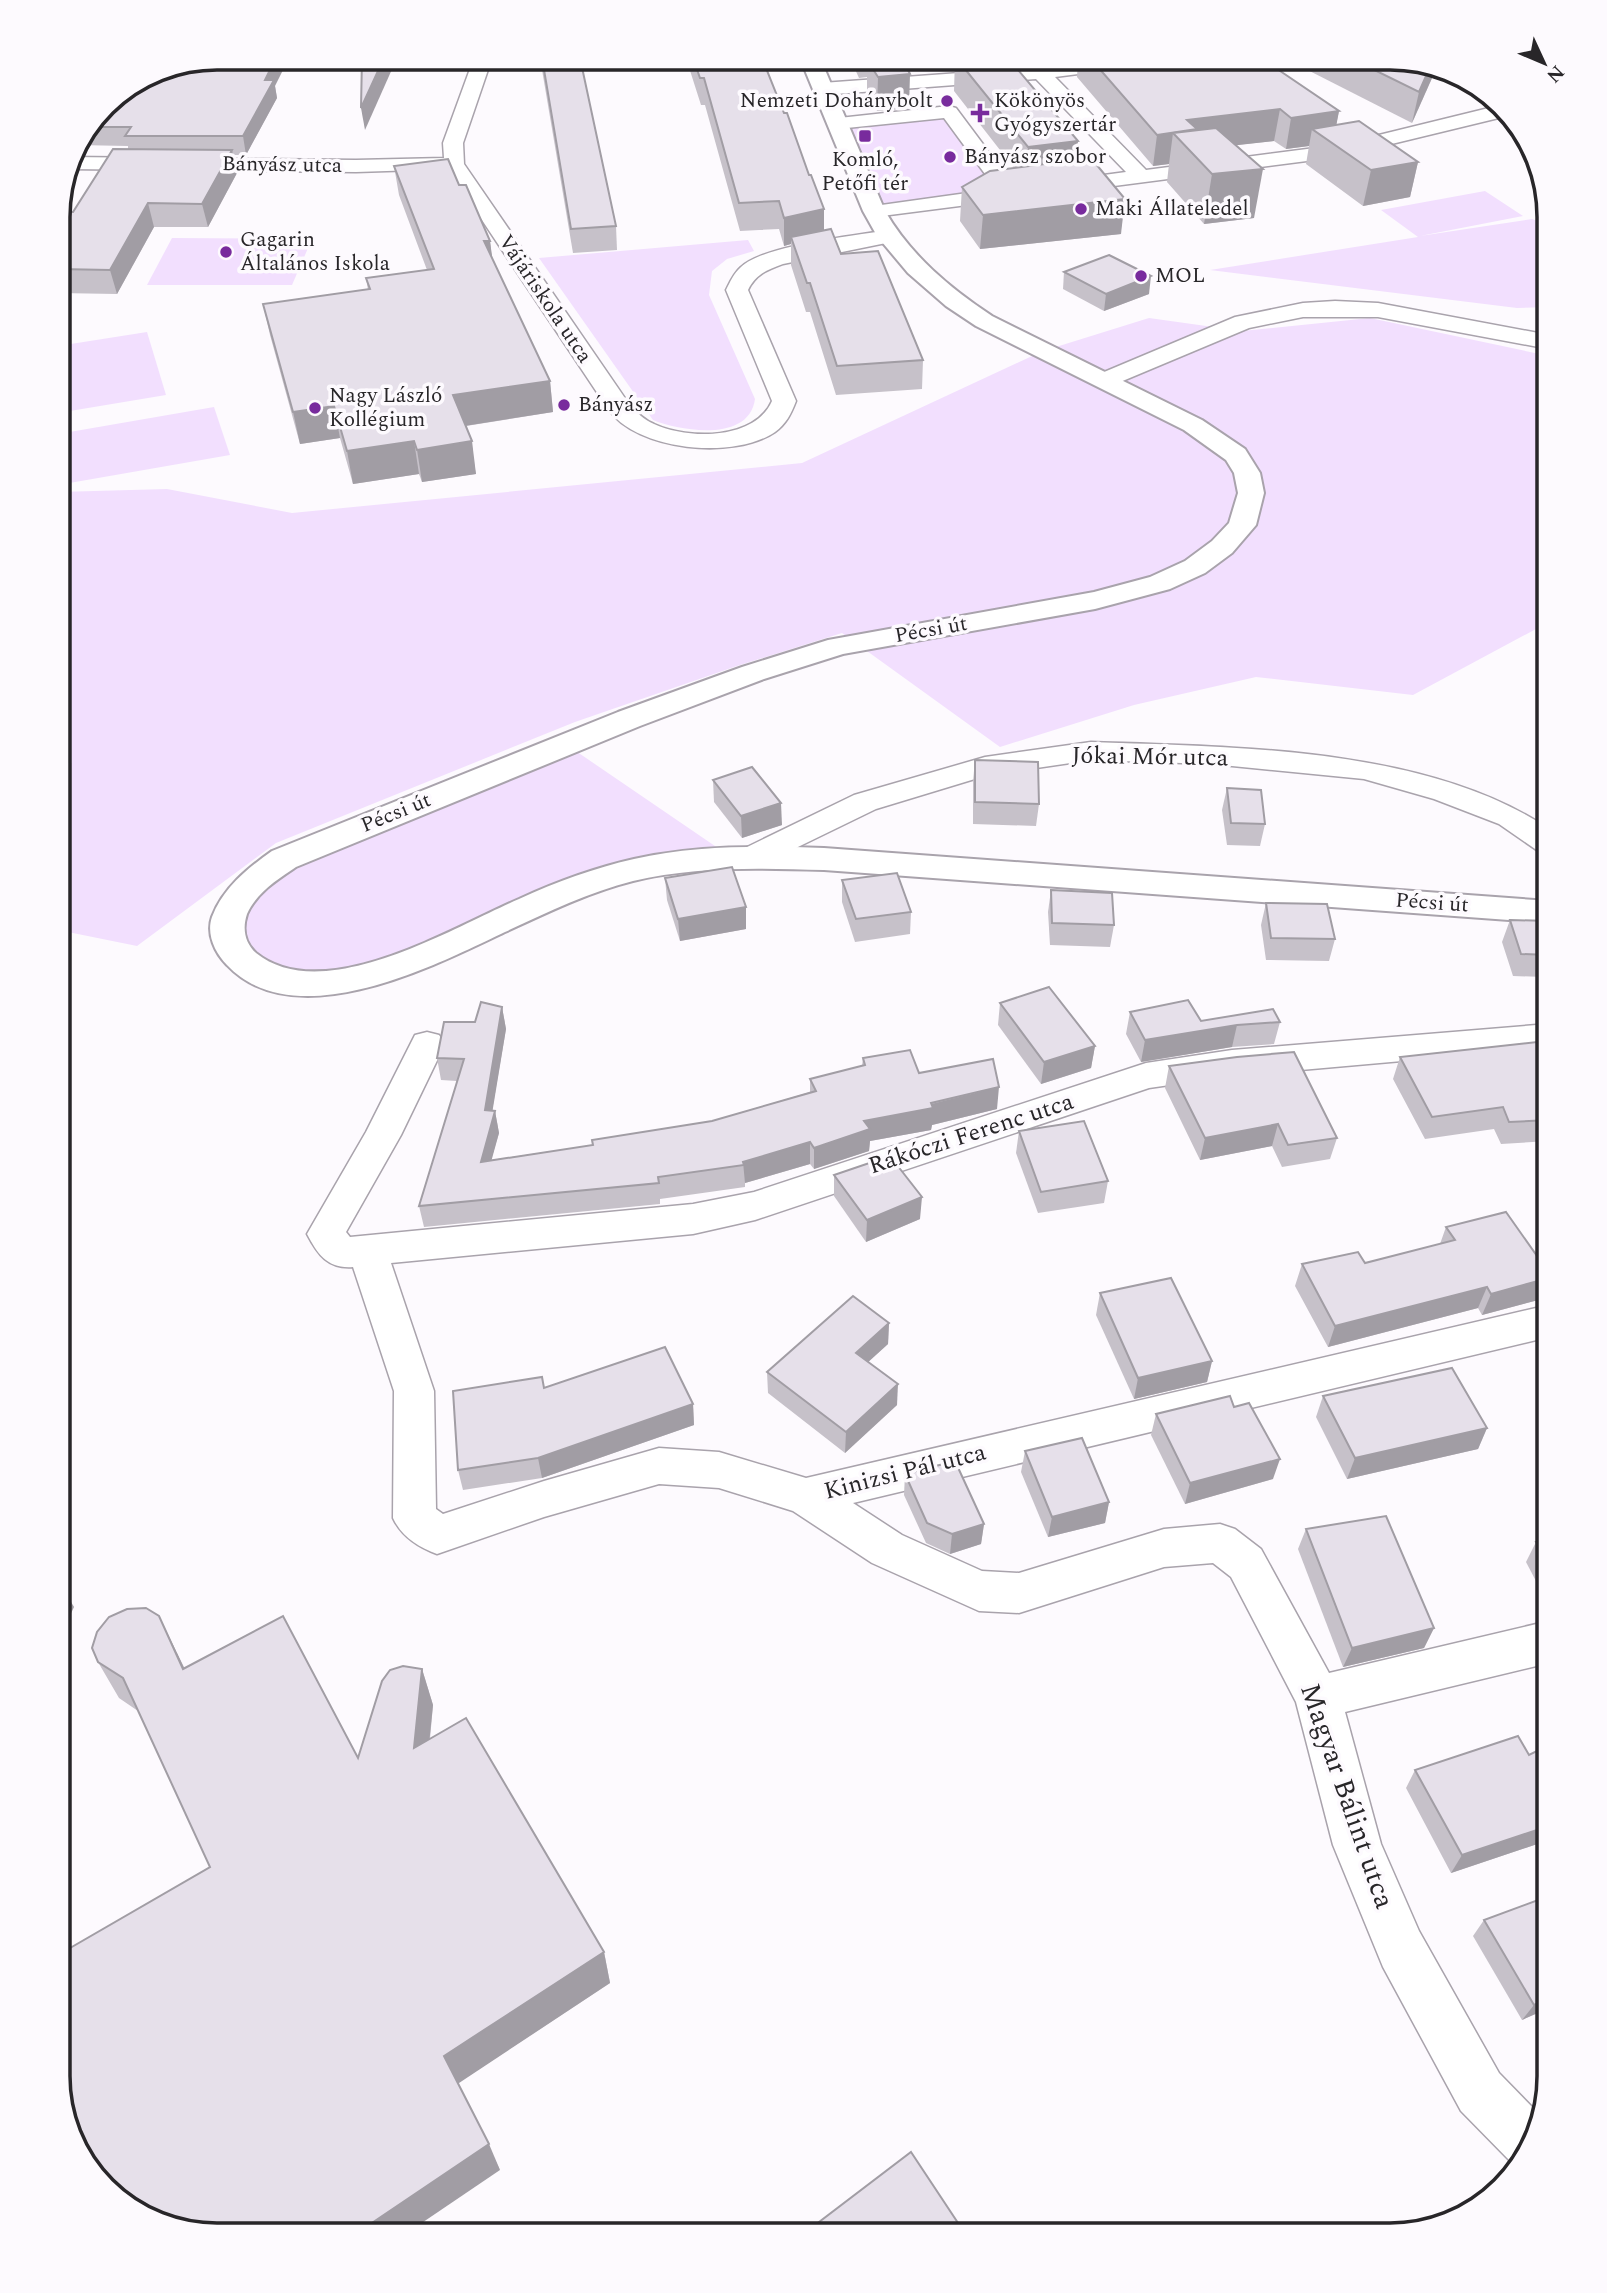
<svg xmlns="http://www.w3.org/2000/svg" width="1607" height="2293" font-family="Spectral,serif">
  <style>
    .green { fill: #f2dffe }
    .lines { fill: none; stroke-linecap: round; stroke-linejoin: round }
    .minor-casing { stroke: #a9a3ac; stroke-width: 3 }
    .secondary-casing { stroke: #a9a3ac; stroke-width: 4 }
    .minor { fill: #fff; fill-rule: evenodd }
    .secondary { fill: #fff; fill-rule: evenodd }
    .wall { fill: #c6c1c9 }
    .shaded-wall { fill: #a19da4 }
    .building { fill: #e6e0ea; stroke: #a19da4; stroke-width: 2 }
    .poi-dot { fill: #782b9d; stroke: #fdfafe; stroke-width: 2.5 }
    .labels { text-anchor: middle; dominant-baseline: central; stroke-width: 7; stroke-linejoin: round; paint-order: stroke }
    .far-poi-label { font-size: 21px; fill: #282629; stroke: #fdfafe; text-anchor: start }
    .far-street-label { font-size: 21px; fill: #282629; stroke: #fdfafe }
    .street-label { font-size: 24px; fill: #282629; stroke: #fdfafe }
    .near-street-label { font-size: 28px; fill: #282629; stroke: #fdfafe }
    .rim { fill: none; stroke: #282629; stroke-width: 3.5 }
  </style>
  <rect width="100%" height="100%" fill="#fdfafe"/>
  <g class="green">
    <polygon points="949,112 1009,193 874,211 837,123"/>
    <polygon points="1485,191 1523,216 1420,236 1532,219 1549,225 1549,307 1517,308 1210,270 1418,237 1381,210"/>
    <polygon points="172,238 312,239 292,285 147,285"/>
    <path d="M748 240 754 251 727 259 712 271 709 295 755 399C749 443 680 431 653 420L539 258Z"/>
    <polygon points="1149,318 1242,331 1370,318 1549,356 1549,567 1536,629 1413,695 1256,677 1134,705 1000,747 842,633 737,666 575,722 276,843 137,946 58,930 58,492 167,489 292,513 802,463 1043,351"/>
    <polygon points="147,332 166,395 58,413 58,346"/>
    <polygon points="214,407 230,455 58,485 58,434"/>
    <polygon points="567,745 734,859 666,865 462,939 298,984 241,959 235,902 284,859"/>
  </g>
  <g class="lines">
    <g class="minor-casing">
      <g id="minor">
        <path d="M474 58H492L463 143 464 164 629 404C636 412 644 420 654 424 689 440 755 440 772 401L726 290C730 282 734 273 741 267 765 245 854 236 888 230L896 231 899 236 896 241 783 264C767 270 756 274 748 290L796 401C791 414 786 424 775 432 734 460 637 451 608 409L448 169 356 172 67 169 70 157 356 160 444 158 443 143Z"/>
        <polygon points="1129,58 1136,63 1133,67 1055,77 1146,170 1338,145 1497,106 1507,116 1338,157 874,217 867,215 864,211 867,207 996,189 944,118 837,129 830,127 827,123 830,119 949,106 956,108 1015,187 1126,172 1036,79 822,95 813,89 822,83 1041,67"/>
        <polygon points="1335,301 1378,303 1549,335 1549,349 1378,317 1303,317 1249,328 1113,385 1097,385 1093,380 1097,375 1235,317 1303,303"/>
        <path d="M1091 742C1234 747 1428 747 1549 829V854L1538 851 1499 824 1434 799 1364 779 1212 764 1091 760 988 775 876 809 763 864 752 867 741 864 736 857 741 850 854 795 985 757Z"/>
        <path d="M1549 1024V1048L1232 1076 1149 1088 755 1220 693 1234 391 1263 434 1391 436 1509 443 1514 544 1481 659 1448 719 1452 806 1478 1549 1305V1337L853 1503 902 1535 982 1571 1019 1573 1164 1529 1220 1524 1235 1529 1261 1549 1329 1673 1549 1621V1663L1345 1712 1381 1844 1419 1931 1499 2073 1539 2114 1528 2156 1518 2166 1512 2163 1461 2111 1383 1967 1333 1845 1296 1702 1231 1577 1213 1563 1164 1567 1019 1613 979 1611 872 1563 793 1511 719 1488 659 1484 544 1517 437 1554C418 1547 402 1537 393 1518L394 1391 353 1267C328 1269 318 1255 307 1234L366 1132 415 1035 427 1032 439 1035 445 1044 401 1135 346 1232 350 1237 693 1204 754 1192 1146 1063 1232 1050Z"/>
      </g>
    </g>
    <g class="secondary-casing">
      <path id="secondary" d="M800 58H820L885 211C911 256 950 288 992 316L1202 420 1245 449 1260 473 1264 493 1256 525 1232 553 1205 573 1170 589 1095 609 843 654 764 679 640 726 296 867C278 879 256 893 247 914 242 929 245 943 256 953 323 1007 452 928 519 899 556 882 594 868 634 859 696 845 761 846 824 848L1549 901V923L824 870C761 868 695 866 633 881 589 892 546 913 505 932 434 966 295 1037 227 965 215 953 206 934 212 917 223 888 248 868 272 851L618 712 742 667 828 640 1094 592 1150 577 1185 561 1212 541 1229 523 1238 493 1234 473 1226 460 1184 430 976 326 946 306 908 273 877 236 863 211Z"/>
    </g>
    <use href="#minor" class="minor"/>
    <use href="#secondary" class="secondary"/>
  </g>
  <g class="wall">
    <polygon points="540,58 580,58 616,226 617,250 573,253"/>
    <polygon points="686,58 762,58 824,230 841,254 923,360 922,389 836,395 810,312 806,312 791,265 791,244 784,246 779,229 740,231 705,105 701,105"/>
    <polygon points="850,58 894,58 909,108 877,111 867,94 867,77 859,78"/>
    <polygon points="955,58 1078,141 1076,160 1121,234 980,249 960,221 962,187 1014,168 954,91"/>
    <polygon points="1060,58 1261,58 1339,111 1336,125 1418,162 1410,197 1363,206 1306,164 1309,146 1286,149 1274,141 1236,145 1254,218 1204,224 1167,182 1169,164 1153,166 1077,77 1078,60 1063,62"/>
    <polygon points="1284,58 1400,58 1436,69 1412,123"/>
    <polygon points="275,86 277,98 246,155 233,155 237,173 208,227 154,227 117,294 58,293 58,212 73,212 128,149 128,146 77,145 105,104"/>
    <polygon points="394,166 459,185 490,241 492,258 550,381 553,412 466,426 476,474 422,482 419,474 353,484 340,438 300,444 270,335 263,304 368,290 366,278 427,270 399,195"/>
    <polygon points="1064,272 1149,294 1104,311 1063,289"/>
    <polygon points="975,760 1039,804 1036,826 973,824 973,782"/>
    <polygon points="713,780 782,825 742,838 714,802"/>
    <polygon points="1227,788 1265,824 1260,846 1227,845 1222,810"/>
    <polygon points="665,878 746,907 746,929 680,941 667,900"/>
    <polygon points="842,880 911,912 910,934 855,942 842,902"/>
    <polygon points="1051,890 1114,925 1110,947 1050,945 1048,912"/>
    <polygon points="1266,903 1335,939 1329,961 1266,960 1261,925"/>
    <polygon points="1510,920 1549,921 1549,993 1544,977 1513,976 1502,942"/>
    <polygon points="1000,1003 1095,1046 1091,1068 1041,1084 998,1025"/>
    <polygon points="502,1007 506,1029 492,1111 495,1111 499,1133 491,1160 593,1145 712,1121 810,1092 810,1079 862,1066 863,1058 919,1073 997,1109 932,1125 931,1130 870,1141 869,1151 814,1169 810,1164 745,1183 745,1187 660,1199 660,1204 424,1227 419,1206 457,1081 441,1080 437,1058 475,1022"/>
    <polygon points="1130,1012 1201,1021 1280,1022 1274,1044 1232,1047 1141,1062 1126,1034"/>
    <polygon points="1400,1057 1549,1068 1549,1141 1501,1144 1494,1129 1425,1139 1393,1079"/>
    <polygon points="1169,1066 1337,1138 1330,1159 1282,1167 1272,1146 1200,1160 1165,1088"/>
    <polygon points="1019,1131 1108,1181 1104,1203 1038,1213 1016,1153"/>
    <polygon points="834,1175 920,1219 866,1242 834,1196"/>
    <polygon points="1446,1227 1542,1299 1482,1315 1478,1308 1328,1347 1295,1286 1302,1264 1365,1263 1440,1244"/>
    <polygon points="1100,1293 1212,1361 1207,1382 1134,1399 1096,1315"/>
    <polygon points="889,1323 888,1344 868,1362 897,1405 845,1453 768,1393 767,1372"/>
    <polygon points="542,1377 544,1388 693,1404 694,1425 542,1478 463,1490 458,1470"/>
    <polygon points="1323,1396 1487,1428 1478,1449 1347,1479 1316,1417"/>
    <polygon points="1156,1414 1273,1479 1185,1504 1151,1435"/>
    <polygon points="1025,1451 1109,1502 1105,1523 1048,1537 1021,1472"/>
    <polygon points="905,1474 984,1524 981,1544 950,1554 926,1543 904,1495"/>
    <polygon points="1306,1529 1434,1628 1424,1648 1343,1667 1298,1549"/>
    <polygon points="1549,1539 1549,1606 1526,1562 1536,1542"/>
    <polygon points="177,1653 185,1669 358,1758 422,1669 433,1705 430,1739 604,1952 610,1983 458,2083 500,2170 210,1867 138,1711 119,1698 98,1662"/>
    <polygon points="1549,1745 1549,1840 1451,1873 1406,1788 1415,1770 1529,1755"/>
    <polygon points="1549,1896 1549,2008 1522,2020 1473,1936 1484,1920"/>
  </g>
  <g class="shaded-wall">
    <polygon points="276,58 289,58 275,86 277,98 246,155 243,136 265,80"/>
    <polygon points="384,58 397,58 365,130 361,108"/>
    <polygon points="1064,58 1078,58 1078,60 1063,62"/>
    <polygon points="1430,67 1436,69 1412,123 1419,92"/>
    <polygon points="910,74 909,108 877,111 878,77"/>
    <polygon points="1280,109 1274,141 1194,150 1173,133 1169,164 1153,166 1157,135 1187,120"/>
    <polygon points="1339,111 1333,143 1312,129 1309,146 1286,149 1291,118"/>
    <polygon points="1078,141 1074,176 1025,183 1028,147"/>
    <polygon points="232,150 237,173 208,227 202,204"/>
    <polygon points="1418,162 1410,197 1363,206 1371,170"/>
    <polygon points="1263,169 1254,218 1204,224 1212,174"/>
    <polygon points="1125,199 1121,234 980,249 983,215"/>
    <polygon points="148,203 154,227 117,294 110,270"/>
    <polygon points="824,209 824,237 791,237 791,244 784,246 784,218"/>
    <polygon points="484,241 490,241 494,271"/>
    <polygon points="1151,276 1149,294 1104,311 1106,294"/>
    <polygon points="550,381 553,412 458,427 453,395"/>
    <polygon points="334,406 340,438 300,444 293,412"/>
    <polygon points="414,441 419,474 353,484 347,451"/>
    <polygon points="472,441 476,474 422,482 417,450"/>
    <polygon points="781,803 782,825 742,838 741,816"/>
    <polygon points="746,907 746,929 680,941 678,919"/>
    <polygon points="502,1007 506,1029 489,1132 485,1110"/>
    <polygon points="1237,1025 1232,1047 1141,1062 1145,1040"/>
    <polygon points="1095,1046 1091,1068 1041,1084 1044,1062"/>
    <polygon points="999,1087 997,1109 932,1125 931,1130 870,1141 869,1151 814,1169 814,1148 864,1121"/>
    <polygon points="495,1111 499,1133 485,1184 481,1162"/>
    <polygon points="1278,1124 1272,1146 1200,1160 1205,1138"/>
    <polygon points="810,1142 810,1164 745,1183 743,1162"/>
    <polygon points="922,1197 920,1219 866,1242 867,1220"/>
    <polygon points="1549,1278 1549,1284 1542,1299 1482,1315 1491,1294"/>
    <polygon points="1487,1287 1478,1308 1328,1347 1335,1326"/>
    <polygon points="889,1323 888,1344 855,1374 856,1353"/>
    <polygon points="1212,1361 1207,1382 1134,1399 1138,1378"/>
    <polygon points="898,1384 897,1405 845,1453 846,1432"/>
    <polygon points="693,1404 694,1425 542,1478 538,1458"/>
    <polygon points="1487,1428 1478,1449 1347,1479 1355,1458"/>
    <polygon points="1280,1459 1273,1479 1185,1504 1190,1483"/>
    <polygon points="1109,1502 1105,1523 1048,1537 1052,1517"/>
    <polygon points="984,1524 981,1544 950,1554 952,1534"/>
    <polygon points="63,1588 74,1607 58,1641 58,1598"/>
    <polygon points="159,1616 177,1653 201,1705 183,1669"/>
    <polygon points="1434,1628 1424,1648 1343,1667 1352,1648"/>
    <polygon points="422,1669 433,1705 425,1783 414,1748"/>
    <polygon points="1549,1826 1549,1840 1451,1873 1462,1855"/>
    <polygon points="604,1952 610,1983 456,2085 444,2056"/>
    <polygon points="1549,1998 1549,2008 1522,2020 1534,2005"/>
    <polygon points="489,2144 500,2170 404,2235 354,2235"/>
  </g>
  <g class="building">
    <polygon points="217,58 276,58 265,80 274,80 243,136 125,136 131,127 89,127 105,104 156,70"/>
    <polygon points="362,58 384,58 361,108"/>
    <polygon points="542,58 580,58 616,226 571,229"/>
    <polygon points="693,58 762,58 784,113 787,113 809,175 811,175 824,209 784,218 779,201 739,203 704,78 700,78"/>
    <polygon points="902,58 910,74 878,77 867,60"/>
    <polygon points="956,58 1008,58 1078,141 1028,147"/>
    <polygon points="1090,58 1261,58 1339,111 1291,118 1280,109 1187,120 1197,129 1157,135"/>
    <polygon points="1350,58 1400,58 1430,67 1419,92"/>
    <polygon points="1359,121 1418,162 1371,170 1312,129"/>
    <polygon points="1216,128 1263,169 1212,174 1173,133"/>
    <polygon points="113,149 232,150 202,204 148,203 110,270 58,269 58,212 73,212"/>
    <polygon points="1091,158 1125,199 983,215 962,187 990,171"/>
    <polygon points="448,159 459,185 466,185 490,241 484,241 550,381 453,395 472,441 417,450 414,441 347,451 334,406 293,412 263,304 370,289 366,278 434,269 394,166"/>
    <polygon points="831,229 841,254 878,251 923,360 837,366 810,283 807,283 791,237"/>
    <polygon points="1109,255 1151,276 1106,294 1064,272"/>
    <polygon points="975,760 1038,762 1039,804 975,802"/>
    <polygon points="752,767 781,803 741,816 713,780"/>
    <polygon points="1227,788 1261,790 1265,824 1231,823"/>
    <polygon points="732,867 746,907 678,919 665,878"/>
    <polygon points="897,873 911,912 856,919 842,880"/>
    <polygon points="1051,890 1112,893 1114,925 1052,923"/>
    <polygon points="1266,903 1327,904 1335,939 1271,938"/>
    <polygon points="1510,920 1549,921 1549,955 1521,954"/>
    <polygon points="1049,987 1095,1046 1044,1062 1000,1003"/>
    <polygon points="1188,1000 1201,1021 1273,1009 1280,1022 1237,1025 1145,1040 1130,1012"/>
    <polygon points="481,1002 502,1007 485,1110 495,1111 481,1162 593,1145 592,1140 712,1121 816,1091 810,1079 865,1065 863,1058 910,1050 919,1073 993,1059 999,1087 931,1103 933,1108 864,1121 870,1129 814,1148 810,1142 743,1162 744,1165 658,1177 659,1183 419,1206 464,1059 437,1058 444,1022 475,1022"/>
    <polygon points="1537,1042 1549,1068 1549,1120 1509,1122 1503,1107 1432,1117 1400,1057"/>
    <polygon points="1294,1052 1337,1138 1288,1145 1278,1124 1205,1138 1169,1066 1237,1057"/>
    <polygon points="1084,1121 1108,1181 1041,1192 1019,1131"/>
    <polygon points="890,1156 922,1197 867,1220 834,1175"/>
    <polygon points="1506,1212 1549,1273 1549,1278 1491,1294 1487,1287 1335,1326 1302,1264 1358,1252 1365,1263 1455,1240 1446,1227"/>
    <polygon points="1171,1278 1212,1361 1138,1378 1100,1293"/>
    <polygon points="853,1296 889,1323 856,1353 898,1384 846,1432 767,1372"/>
    <polygon points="665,1347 693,1404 538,1458 458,1470 453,1391 542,1377 544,1388"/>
    <polygon points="1452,1368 1487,1428 1355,1458 1323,1396"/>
    <polygon points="1230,1396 1234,1407 1249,1403 1280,1459 1190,1483 1156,1414"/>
    <polygon points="1082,1438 1109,1502 1052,1517 1025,1451"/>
    <polygon points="955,1461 984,1524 952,1534 927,1523 905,1474"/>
    <polygon points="1386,1516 1434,1628 1352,1648 1306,1529"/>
    <polygon points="1549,1539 1549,1566 1536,1542"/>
    <polygon points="58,1587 63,1588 58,1598"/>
    <polygon points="146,1608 159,1616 183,1669 283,1616 358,1758 382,1681 390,1670 403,1666 422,1669 414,1748 466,1718 604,1952 444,2056 489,2144 354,2235 207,2235 137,2214 79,2156 58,2076 58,1955 210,1867 123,1678 98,1662 92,1648 97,1632 109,1617 127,1609"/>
    <polygon points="1518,1736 1529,1755 1549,1745 1549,1826 1462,1855 1415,1770"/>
    <polygon points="1549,1896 1549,1998 1534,2005 1484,1920"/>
    <polygon points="911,2152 966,2235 802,2235"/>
  </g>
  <g class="poi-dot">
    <circle cx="947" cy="101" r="7"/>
    <path d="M976.5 102.5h7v7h7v7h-7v7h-7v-7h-7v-7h7z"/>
    <rect x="858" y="129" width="14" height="14" rx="3.5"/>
    <circle cx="950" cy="157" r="7"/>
    <circle cx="1081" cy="209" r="7"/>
    <circle cx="226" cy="252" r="7"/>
    <circle cx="1141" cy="276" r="7"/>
    <circle cx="564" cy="405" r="7"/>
    <circle cx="315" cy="408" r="7"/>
  </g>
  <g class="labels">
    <g class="far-poi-label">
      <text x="933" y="101" text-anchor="end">Nemzeti Dohánybolt</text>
      <text x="994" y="101">Kökönyös<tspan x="994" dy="24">Gyógyszertár</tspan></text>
      <text x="964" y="157">Bányász szobor</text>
      <text x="865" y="160" text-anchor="middle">Komló,<tspan x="865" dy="24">Petőfi tér</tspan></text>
      <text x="1095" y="209">Maki Állateledel</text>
      <text x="240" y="240">Gagarin<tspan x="240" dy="24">Általános Iskola</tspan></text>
      <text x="1155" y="276">MOL</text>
      <text x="329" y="396">Nagy László<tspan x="329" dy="24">Kollégium</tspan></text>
      <text x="578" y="405">Bányász</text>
    </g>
    <g class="far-street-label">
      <text transform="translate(282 165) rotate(1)">Bányász utca</text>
      <text transform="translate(545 299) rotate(56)">Vájáriskola utca</text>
      <text transform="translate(931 630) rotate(-10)">Pécsi út</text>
      <text transform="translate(396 813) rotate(-22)">Pécsi út</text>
      <text transform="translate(1432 903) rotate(4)">Pécsi út</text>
    </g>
    <g class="street-label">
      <text transform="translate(1150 757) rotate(1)">Jókai Mór utca</text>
      <text transform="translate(971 1134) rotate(-18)">Rákóczi Ferenc utca</text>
      <text transform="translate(905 1472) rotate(-14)">Kinizsi Pál utca</text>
    </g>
    <g class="near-street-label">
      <text transform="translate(1347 1796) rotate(71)">Magyar Bálint utca</text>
    </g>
  </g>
  <path d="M0 0H1607V2293H0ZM217 70H1390A147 147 0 0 1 1537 217V2076A147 147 0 0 1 1390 2223H217A147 147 0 0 1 70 2076V217A147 147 0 0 1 217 70Z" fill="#fdfafe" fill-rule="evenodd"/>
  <path class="rim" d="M217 70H1390A147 147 0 0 1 1537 217V2076A147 147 0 0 1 1390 2223H217A147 147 0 0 1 70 2076V217A147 147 0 0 1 217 70Z"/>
  <g transform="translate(1544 63) rotate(134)" stroke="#fdfafe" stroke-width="5" paint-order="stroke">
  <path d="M0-5L12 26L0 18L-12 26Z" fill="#282629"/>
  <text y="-10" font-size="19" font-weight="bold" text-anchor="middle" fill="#282629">N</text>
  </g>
</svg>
